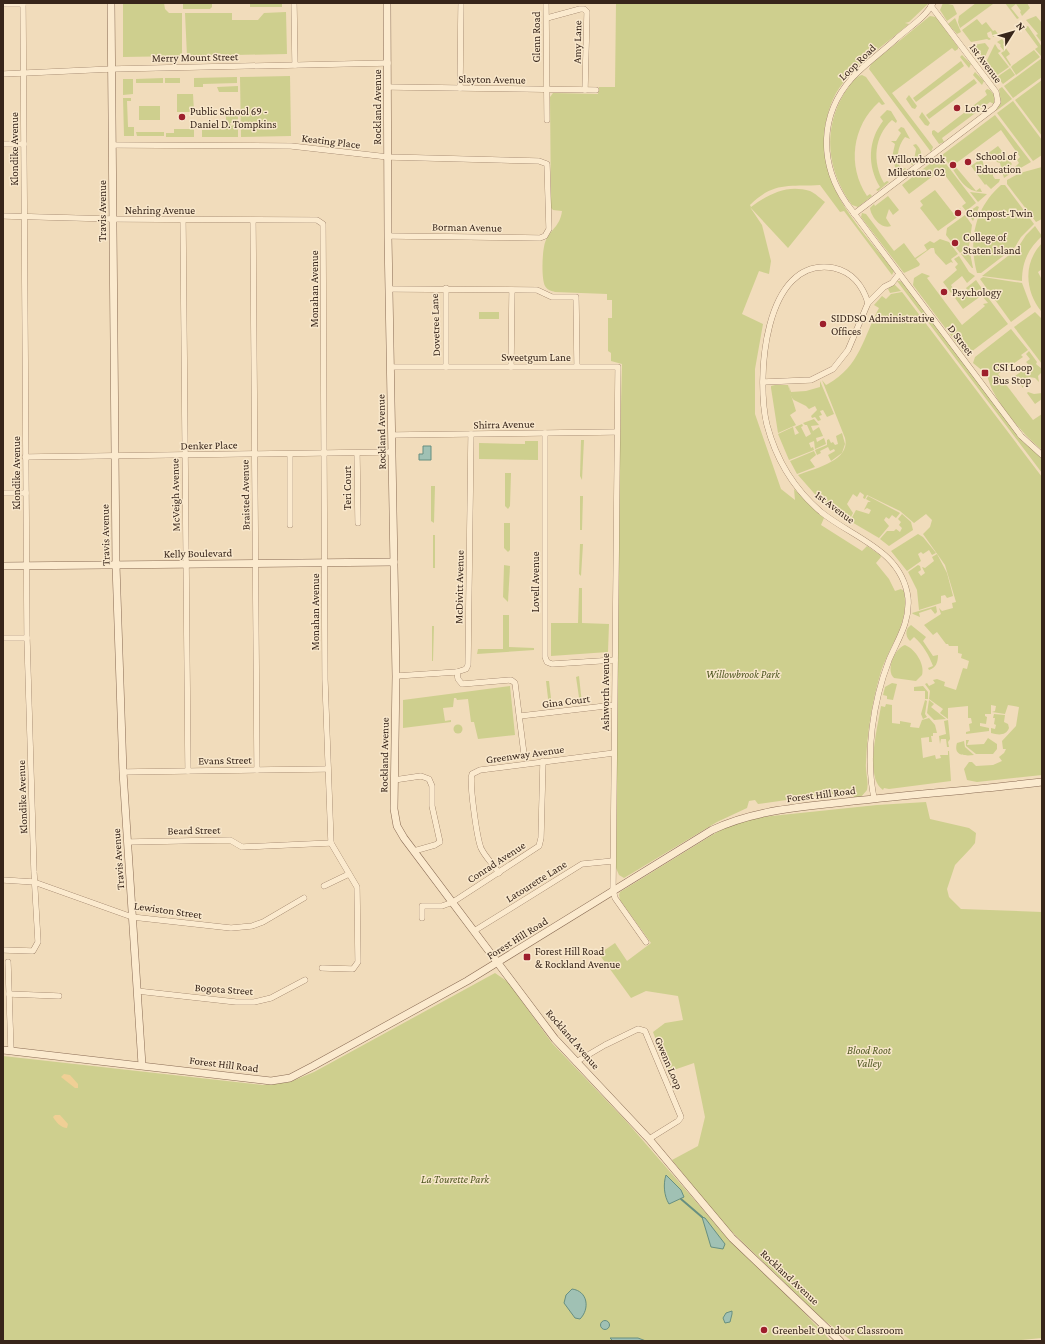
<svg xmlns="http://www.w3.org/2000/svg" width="1045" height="1344" font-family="'Crimson Pro',serif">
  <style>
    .green { fill: #cecf8e }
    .sand { fill: #f0cf95 }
    .water { fill: #a0c1b4; stroke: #678f81 }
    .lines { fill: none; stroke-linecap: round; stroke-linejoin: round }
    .stream { stroke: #678f81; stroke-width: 2 }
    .minor-casing { stroke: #896b54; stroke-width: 6 }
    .tertiary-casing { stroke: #896b54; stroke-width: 8 }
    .minor { stroke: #fbeace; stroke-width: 5.5 }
    .tertiary { stroke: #fbeace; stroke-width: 7 }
    .poi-dot { fill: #9d1f2c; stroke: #f8e7cb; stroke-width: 1.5 }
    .labels { text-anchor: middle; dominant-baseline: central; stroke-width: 3; stroke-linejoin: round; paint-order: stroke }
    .street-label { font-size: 11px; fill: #37251a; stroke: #f8e7cb }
    .poi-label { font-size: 11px; fill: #37251a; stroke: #f8e7cb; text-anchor: start }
    .park-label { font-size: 11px; font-style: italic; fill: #4d551f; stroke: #f8e7cb }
  </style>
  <rect width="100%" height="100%" fill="#f1dcbb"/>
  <g class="green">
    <polygon points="123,3 164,3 165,9 169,13 182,13 182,56 123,57"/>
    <polygon points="183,3 212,3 212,7 210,9 183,9"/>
    <polygon points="282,3 282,7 250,7 250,4"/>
    <path d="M616 3H929L909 22 905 23 909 24C887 43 861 60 843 83 833 95 827 112 825 128 817 187 860 227 894 271L892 275 844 211 840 212 820 185C790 187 774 181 750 205L751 207C769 194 787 184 810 191 815 193 821 199 825 202L788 248 750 207 762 225 771 261 769 274 759 271 742 314 763 324 755 369V414L781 489 795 500 794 489 824 518 821 525 862 551 867 546 880 555 881 557 876 563 889 579 895 591 901 589 904 591C910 624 889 645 880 675 872 702 867 734 866 763 865 772 869 781 867 790L861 797 855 798 850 792 824 795 823 790H821L822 795 758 804 755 800 749 801 747 808 717 822 624 878 619 875 616 868 619 486 622 364 611 361V353L608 351V318H612V300H607V294L555 292C552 291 547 290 545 286 541 278 542 248 546 240 552 228 560 226 562 211L553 210 551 208 550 97 553 93 598 94 599 87H615Z"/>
    <polygon points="943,3 953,5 957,14 947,21 940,10"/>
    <polygon points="976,3 993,4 960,28 958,22 959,16"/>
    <polygon points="1005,3 1027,3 1030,8 1022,16 1020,12 1021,11 1016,4 1011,8 1019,18 1017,19"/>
    <polygon points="286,12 287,54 187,56 185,13 232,13 232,20 258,20 264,13"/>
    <polygon points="930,16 936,17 958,47 958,49 955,51 952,48 892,93 933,147 931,152 869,69 871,64"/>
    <polygon points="1036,16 1042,23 1042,43 1036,35 1038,34 1026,20"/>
    <polygon points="955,18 961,32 957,34 948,24"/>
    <polygon points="977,19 982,25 986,22 993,31 995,30 998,34 993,37 991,31 987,33 988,37 991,39 989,40 987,39 971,42 962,30"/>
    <polygon points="1023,23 1026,27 1028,26 1042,47 1041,56 1035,49 1038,47 1021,24"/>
    <polygon points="1002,39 1005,43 1003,44 1010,54 1006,57 1011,65 1010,66 1001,53 1004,51 1000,46 1001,45 997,42"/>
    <polygon points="985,43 989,48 984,59 973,45"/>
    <polygon points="995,44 998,49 1001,51 998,53 1009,67 996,76 986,62"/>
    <polygon points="1034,50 1040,57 1016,75 1011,67 1013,65"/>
    <polygon points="962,55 971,64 969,68 960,57"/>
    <polygon points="1042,58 1042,77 1013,98 1004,86"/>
    <polygon points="961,61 964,66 916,102 913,98"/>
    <polygon points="1010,68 1015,75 1003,84 997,77"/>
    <polygon points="975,72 984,81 982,85 973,75"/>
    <path d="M862 75 866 77 885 104 882 105 879 102C852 126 847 166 867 196L870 194 872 196 858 207 852 205C827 171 822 129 845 92 849 87 855 76 862 75Z"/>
    <polygon points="290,76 291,136 241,137 240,77"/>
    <polygon points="237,77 237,83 203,84 203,87 194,87 194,78"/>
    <polygon points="163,78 163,83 136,83 136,79"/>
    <rect x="165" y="78" width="15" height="5"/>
    <polygon points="123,79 133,79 133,94 123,95"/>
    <polygon points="974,79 977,83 929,119 926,115"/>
    <polygon points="1042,80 1042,136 1015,100"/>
    <polygon points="238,86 238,92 219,92 217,87"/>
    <polygon points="1002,87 1012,99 996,111 1001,103 999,89"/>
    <polygon points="987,89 990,90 994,95 994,104 990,102 942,138 944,142 939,144 932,134 932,131 934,130 938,133 987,95 985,91"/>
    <polygon points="177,94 193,94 194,112 177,112"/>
    <polygon points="909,95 917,106 915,109 912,108 906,99"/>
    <polygon points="123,98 131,98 131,101 127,101 128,127 134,127 134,136 124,136"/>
    <polygon points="1013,101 1042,140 1042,155 1033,161 997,113"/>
    <rect x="139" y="106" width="21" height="14"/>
    <path d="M887 110 891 111 897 121 896 123 892 120C874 136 872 162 884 183L887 181 889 182 878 191 876 190 880 187C867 166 868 140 883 121L880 117Z"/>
    <polygon points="922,112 930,123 928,126 925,125 919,117"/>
    <polygon points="226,114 238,114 238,123 230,123 231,126 238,124 238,137 202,137 202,130 226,129"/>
    <polygon points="995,115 1031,162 1017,170 1015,167 1019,163 1017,160 1020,157 1001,130 951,167 942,155"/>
    <path d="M901 127 904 128 910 139 905 137C897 147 896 158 901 170L905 168 907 170 896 178 894 177 897 173 892 157 895 144 891 141H896L901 133 898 130Z"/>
    <polygon points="174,129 194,129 194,137 166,137 166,133 174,133"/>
    <polygon points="136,132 164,132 164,136 137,136"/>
    <path d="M916 144C924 152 923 161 912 165L910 162 914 160 916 149 913 145Z"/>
    <polygon points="998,146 1012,164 1010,166 1014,171 1004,178 1000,163 997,162 994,157 987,154"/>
    <polygon points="940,156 976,203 966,211 962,206 966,203 941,170 909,194 902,185"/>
    <polygon points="982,158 984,167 988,170 993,168 993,176 995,179 1000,179 999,182 991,189 986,184 985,185 971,166"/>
    <path d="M955 166 976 191 980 188 982 192C966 192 960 180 952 168Z"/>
    <polygon points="1042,167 1042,219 1036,222 1007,184 1007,180 1020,173"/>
    <path d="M1001 185H1005L1034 224 1021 237 1015 247 981 273H977C968 240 975 208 1001 185Z"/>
    <polygon points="935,190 953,213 960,208 963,213 938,231 920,208 923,205 920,201"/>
    <polygon points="970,192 987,194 978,202"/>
    <path d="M888 196 899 210 893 215 889 209 886 218 891 226C882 230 871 217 870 208L874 204 875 206Z"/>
    <polygon points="977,206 979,207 973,221 967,213"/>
    <polygon points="862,213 866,214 894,251 904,243 915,258 927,250 924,245 930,241 934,243 940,239 949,242 958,254 951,259 953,263 951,262 946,265 935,253 934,248 931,248 916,259 920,264 919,266 904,273 861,217"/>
    <polygon points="965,215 972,225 969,246 960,253 946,235 947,228"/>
    <path d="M1035 226 1042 236C1029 248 1022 261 1022 281L982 276 1017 249 1026 235Z"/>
    <path d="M1042 243V269L1038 272 1042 280 1041 311C1026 292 1022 264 1042 243Z"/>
    <polygon points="969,248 973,268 972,268 961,254"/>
    <polygon points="959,256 969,272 975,276 967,283 962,276 951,285 954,290 951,293 943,282 957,270 955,267 958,264 954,259"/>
    <polygon points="922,273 930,276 927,278 962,325 985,306 983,304 988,303 983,297 986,295 1008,324 971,352 964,353 913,285 914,278"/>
    <polygon points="983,277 1022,283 1031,307 1011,322 980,279"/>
    <polygon points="976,280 985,293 963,309 955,298 962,293 963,295 968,291 966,288"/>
    <polygon points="897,281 900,281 903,283 1023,442 1042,457 1042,473"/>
    <polygon points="894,284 901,291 890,293 888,289"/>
    <path d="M902 292 1042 477V775L977 782 967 780 964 769 969 762H972L976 766 993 765 1002 761 999 757 1004 753 1006 749H1003L1002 741 1016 726 1019 707 1008 705 1005 714 992 712 995 711 996 706 991 705V714H985V716L987 717 986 724 980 723V726L989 728V731L966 734V732L970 731 969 724 972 723 971 718H968V706L948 708V719L940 713 943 709 929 699 930 691 925 684 927 683 929 686 935 683 933 680 937 679 945 682 944 686 956 690 963 668 967 669 969 661 961 658 962 654 958 653V646H949L948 644H946L937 632 933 635 924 625 941 614 939 608 942 611 953 608 952 603 956 602 945 565 923 534 930 527 932 520 926 514 914 523 900 511 867 495 865 499 863 498 864 495 860 492 857 497 853 494 847 504 853 513 849 521 820 500 798 475C813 469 851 461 845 438L822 380 826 385 828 384C860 366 863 338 879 308L874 305 882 296 886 299 891 294Z"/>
    <rect x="479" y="312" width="20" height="7"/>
    <polygon points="1035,312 1042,319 1042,364 1014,327"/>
    <path d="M1011 329 1028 350 1021 355 1023 357 998 374 1033 420 1042 414V450C1026 438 1003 410 994 393 989 385 989 378 985 372H984L973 363 975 357Z"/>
    <polygon points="1029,351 1037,362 1036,364 1042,369 1042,372 1038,376 1039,382 1035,378 1029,377 1024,381 1023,388 1014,377 1029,365 1026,362 1030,359 1026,354"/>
    <path d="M820 381 834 414 827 417 823 410 820 411 822 415 819 416 821 420 818 421 815 417 812 418 811 416 817 410 815 406 809 409 806 406 794 400C790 397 790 391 789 386L791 392 806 391 820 387Z"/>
    <polygon points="775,385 788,385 796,411 790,415 796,425 778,433 771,388 771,386"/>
    <polygon points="1028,392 1034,394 1042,393 1042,399 1035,404 1027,393"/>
    <polygon points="814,419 819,425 811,426 813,431 819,427 823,436 816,438 817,442 824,438 826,444 815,449 814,441 809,443 811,448 813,447 814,450 789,460 778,434 793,427 795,435 799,433 795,427 802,424 803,426 801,427 806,437 811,434 807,425 805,425 803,423"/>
    <polygon points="842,433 845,444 842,453 831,461 828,455 835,451 834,449 830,451 828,447 820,451 821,453 817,455 815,450 827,445 827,440 829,439 831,443 833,442 835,445 838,444 836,436"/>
    <polygon points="581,440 584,440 582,480 580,476"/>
    <polygon points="525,441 538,441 538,460 479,459 479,443 525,444"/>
    <polygon points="814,451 816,455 810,460 815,467 797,474 790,461"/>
    <polygon points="505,473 511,473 510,506 508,509 505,506"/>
    <polygon points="431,486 435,486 434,523 431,521"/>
    <polygon points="580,496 583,496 582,530 580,530"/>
    <polygon points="868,496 900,513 896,518 892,515 889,519 886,517 884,520 889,526 879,538 850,521 856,510 869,514 871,510 867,508 864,510 868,502 871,502 866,499"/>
    <polygon points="902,514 911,522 913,530 889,546 880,539 887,531 894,531 896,529 900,532 902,528 899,525 901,522 898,519"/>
    <polygon points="504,523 510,523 510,550 508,552 504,548"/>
    <polygon points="918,534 923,537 936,553 932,555 929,550 923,554 921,552 918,554 921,561 907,571 891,551"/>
    <rect x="433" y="535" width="2" height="33"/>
    <polygon points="580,544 583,544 581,576 579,574"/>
    <polygon points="937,554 947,573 953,596 947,598 945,595 941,596 941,603 919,610 917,590 908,572 918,565 920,566 921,570 918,572 921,576 925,573 922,567 925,568 934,561 932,557"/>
    <polygon points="504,565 510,566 508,602 503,597"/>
    <polygon points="579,588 582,588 582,623 609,624 608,652 551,656 551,623 578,623"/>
    <polygon points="936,606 937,612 935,614 931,609 919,613 920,617 913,614 912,613"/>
    <polygon points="503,615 509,615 509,647 534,648 534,650 477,654 478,649 503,649"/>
    <path d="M911 625 926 637 923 641 933 656 938 655C938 662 936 668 929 670L928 668 933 666C929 655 923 645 914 637L910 641C905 636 905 629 911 625Z"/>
    <polygon points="432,626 434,626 433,661 432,661"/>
    <path d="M905 645C915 649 925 664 922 675L916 681 894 678C885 670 895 648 905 645Z"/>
    <polygon points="579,676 582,704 580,704 576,677"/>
    <polygon points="546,681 549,681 552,707 549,707"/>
    <polygon points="892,683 897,684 893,700 887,699 887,696 883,695 885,687"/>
    <polygon points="510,686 515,735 478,739 474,722 471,722 468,699 457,700 456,698 454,698 453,707 443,708 445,721 451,720 451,722 403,728 403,700"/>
    <polygon points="923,686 928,692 928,699 925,699 925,691 914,691 914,687"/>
    <polygon points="925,700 927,701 925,714 927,717 923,719 921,714"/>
    <polygon points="929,700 934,704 931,707 946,719 934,720 927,713"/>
    <path d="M886 704 892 705V723L900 724V721L911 723 910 727 919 728 922 720 929 718 935 725 937 733H933V736H931L932 742H929V737L921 738 923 758 935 755 936 759 941 758 940 755H948V751H949L951 781 889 789 884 788 883 790C864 778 878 726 881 706L885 707Z"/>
    <path d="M994 714 1005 715 1004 722 1008 724 1009 728C1006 736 998 735 991 733V728L995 729 996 725 994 724 995 718H993Z"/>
    <polygon points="948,720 950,739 948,742 949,747 947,747 946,739 941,739 940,744 939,736 946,734 944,721"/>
    <circle cx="458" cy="729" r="4.5"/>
    <polygon points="988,738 997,744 997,749 993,754 976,754 966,746 966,740 969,740 967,745 984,744"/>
    <path d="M964 741 965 747 974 755C965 756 953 756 957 743Z"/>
    <polygon points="926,802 930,819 969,828 976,833 975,843 971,848 955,865 947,889 949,897 961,909 1042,912 1042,1338 1011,1341 852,1341 821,1318 723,1223 672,1160 698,1146 705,1117 694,1063 668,1072 653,1032 665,1023 683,1020 678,996 646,991 631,998 599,954 615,943 627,961 651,943 620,900 619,895 620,892 722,829 741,822 761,817 877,805"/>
    <polygon points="495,973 508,982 552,1043 626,1121 731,1242 794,1302 831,1341 3,1341 3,1056 263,1085 290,1082 314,1072"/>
  </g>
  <g class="sand">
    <polygon points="64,1074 70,1075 78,1084 78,1088 75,1088 61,1077"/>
    <path d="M55 1115H60L68 1124 67 1128C61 1128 56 1122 53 1117Z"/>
  </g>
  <g class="water">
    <polygon points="423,446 431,446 431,460 419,460 419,454 423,454"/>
    <path d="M666 1175 681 1190 684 1197 669 1204C664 1196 663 1184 666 1175Z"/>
    <polygon points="702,1217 705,1218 725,1244 723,1249 711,1247"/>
    <path d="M572 1289C588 1291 590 1309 580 1319L575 1318 564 1303 566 1295Z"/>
    <polygon points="732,1311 732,1314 730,1322 725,1323 723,1318 726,1313"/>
    <circle cx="605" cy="1325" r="4.5"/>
    <polygon points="610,1338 638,1338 646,1341 613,1341"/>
  </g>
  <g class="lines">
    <polyline class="stream" points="681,1199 702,1217"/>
    <g class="minor-casing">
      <g id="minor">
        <polyline points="294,3 295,65"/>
        <polyline points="546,3 547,120"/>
        <path d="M933 3C925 18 908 28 896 39 882 52 865 64 852 78 819 115 819 164 847 204L1021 436 1042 455"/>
        <polyline points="3,4 23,4"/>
        <polyline points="547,18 580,9 584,9 587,12 585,90"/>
        <polyline points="3,74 112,69 388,63"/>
        <polyline points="388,87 596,90"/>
        <polyline points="460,88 461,3"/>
        <polyline points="3,144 24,144"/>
        <polyline points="113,145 291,146 388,157 539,161 547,164 549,229 545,236 540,238 388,236"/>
        <polyline points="854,214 994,108 998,102 996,92 931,6"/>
        <polyline points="3,216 113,219 317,220 323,224 325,680 331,843 357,887 358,962 353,969 322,968"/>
        <polyline points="183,220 188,771"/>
        <polyline points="253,220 257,770"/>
        <polyline points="446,288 446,367"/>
        <polyline points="389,289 537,290 552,297 576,297 577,366"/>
        <path d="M868 303C863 286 852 272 834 268 763 255 756 381 767 425 776 459 794 489 821 512 853 538 902 550 908 598 910 622 898 639 889 660 873 702 865 754 874 798"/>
        <polyline points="391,367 618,367 613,890 615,898 646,942"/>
        <polyline points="511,367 512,290"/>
        <polyline points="763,382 811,380 833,369 848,350 868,303 884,287 892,283 899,274"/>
        <polyline points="545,433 545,657 547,662 552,664 615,660"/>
        <polyline points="392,435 616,432"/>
        <polyline points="357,453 358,523"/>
        <polyline points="290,454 290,525"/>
        <polyline points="25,457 392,452"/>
        <polyline points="3,493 26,493"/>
        <polyline points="3,638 27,638"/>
        <polyline points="457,672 458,679 462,684 511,680 515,683 524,754"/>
        <polyline points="396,676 457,672 466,669 468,665 471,434"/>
        <polyline points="520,716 614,705"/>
        <polyline points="123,772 328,769"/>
        <polyline points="394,780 421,776 429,779 432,786 432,806 440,842 435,845 414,851"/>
        <polyline points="128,842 230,840 242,847 331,843"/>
        <path d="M499 873C494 865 485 857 481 848 477 838 469 783 472 774L480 770 614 753"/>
        <polyline points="3,880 34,882 132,917 231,928 252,926 263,922 304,898"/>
        <polyline points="324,886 349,874"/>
        <polyline points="422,918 422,906 442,906 453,902 539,846 541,838 543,761"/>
        <polyline points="474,931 582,864 613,861"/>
        <polyline points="3,950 33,951 38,942 34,872 27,638 23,3"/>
        <polyline points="8,962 11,1051"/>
        <polyline points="137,991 236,1002 254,1002 271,998 305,980"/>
        <polyline points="9,994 59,996"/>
        <polyline points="576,1062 605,1045 638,1029 645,1031 681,1117 678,1121 649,1139"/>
      </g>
    </g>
    <g class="tertiary-casing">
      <g id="tertiary">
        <polyline points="111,3 116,565 123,772 142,1065"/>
        <polyline points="387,3 388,236 396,676 394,809 397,826 404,838 555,1039 649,1139 732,1238 840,1341"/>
        <polyline points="3,566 394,562"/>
        <path d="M3 1050 271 1081 290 1078 313 1066 467 981 712 830C752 811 794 808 836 803 905 795 973 790 1042 782"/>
      </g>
    </g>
    <use href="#minor" class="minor"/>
    <use href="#tertiary" class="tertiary"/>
  </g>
  <g class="poi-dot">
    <circle cx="957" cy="108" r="4"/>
    <circle cx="182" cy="117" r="4"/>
    <circle cx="968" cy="162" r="4"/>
    <circle cx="953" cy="165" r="4"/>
    <circle cx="958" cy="213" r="4"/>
    <circle cx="955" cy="243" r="4"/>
    <circle cx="944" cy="292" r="4"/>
    <circle cx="823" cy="324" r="4"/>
    <rect x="981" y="369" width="8" height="8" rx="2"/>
    <rect x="523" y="953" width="8" height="8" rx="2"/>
    <circle cx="764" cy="1330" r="4"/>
  </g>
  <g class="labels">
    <g class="street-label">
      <text transform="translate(536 37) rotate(-90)">Glenn Road</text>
      <text transform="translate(577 42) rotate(-89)">Amy Lane</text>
      <text transform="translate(195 57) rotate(-1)">Merry Mount Street</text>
      <text transform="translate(857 62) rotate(-44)">Loop Road</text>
      <text transform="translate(986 63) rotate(53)">1st Avenue</text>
      <text transform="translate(492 79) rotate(1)">Slayton Avenue</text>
      <text transform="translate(377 107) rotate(-90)">Rockland Avenue</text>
      <text transform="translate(331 141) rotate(7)">Keating Place</text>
      <text transform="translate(14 149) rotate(-90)">Klondike Avenue</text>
      <text x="160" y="210">Nehring Avenue</text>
      <text transform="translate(102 211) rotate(-90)">Travis Avenue</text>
      <text transform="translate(467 227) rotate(1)">Borman Avenue</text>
      <text transform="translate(314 289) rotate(-90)">Monahan Avenue</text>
      <text transform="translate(435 325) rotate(-92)">Dovetree Lane</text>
      <text transform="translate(961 340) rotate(53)">D Street</text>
      <text x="536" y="357">Sweetgum Lane</text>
      <text transform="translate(504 424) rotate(-1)">Shirra Avenue</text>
      <text transform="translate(381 432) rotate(-91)">Rockland Avenue</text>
      <text transform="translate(209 445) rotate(-1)">Denker Place</text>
      <text transform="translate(16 473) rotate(-90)">Klondike Avenue</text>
      <text transform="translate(347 488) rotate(-90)">Teri Court</text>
      <text transform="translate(175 495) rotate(-91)">McVeigh Avenue</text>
      <text transform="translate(245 495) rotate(-91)">Braisted Avenue</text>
      <text transform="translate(835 507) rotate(37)">1st Avenue</text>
      <text transform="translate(105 535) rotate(-91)">Travis Avenue</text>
      <text transform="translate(198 553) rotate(-1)">Kelly Boulevard</text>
      <text transform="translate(535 582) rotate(-90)">Lovell Avenue</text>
      <text transform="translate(459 587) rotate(-89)">McDivitt Avenue</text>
      <text transform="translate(315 612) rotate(-90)">Monahan Avenue</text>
      <text transform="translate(605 692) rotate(-90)">Ashworth Avenue</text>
      <text transform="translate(566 701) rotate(-7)">Gina Court</text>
      <text transform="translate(525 754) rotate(-8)">Greenway Avenue</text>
      <text transform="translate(384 755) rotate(-89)">Rockland Avenue</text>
      <text transform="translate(225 760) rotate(-1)">Evans Street</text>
      <text transform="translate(821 794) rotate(-7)">Forest Hill Road</text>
      <text transform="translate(22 797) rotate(-92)">Klondike Avenue</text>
      <text transform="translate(194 830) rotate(-1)">Beard Street</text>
      <text transform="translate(118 859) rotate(-94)">Travis Avenue</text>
      <text transform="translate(496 862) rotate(-33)">Conrad Avenue</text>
      <text transform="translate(536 881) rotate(-32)">Latourette Lane</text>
      <text transform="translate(168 910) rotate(8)">Lewiston Street</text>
      <text transform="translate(517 938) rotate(-32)">Forest Hill Road</text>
      <text transform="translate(224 989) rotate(4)">Bogota Street</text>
      <text transform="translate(573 1039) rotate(49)">Rockland Avenue</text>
      <text transform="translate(669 1063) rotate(67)">Gwenn Loop</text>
      <text transform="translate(224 1064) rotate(7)">Forest Hill Road</text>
      <text transform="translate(790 1277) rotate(43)">Rockland Avenue</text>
    </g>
    <g class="poi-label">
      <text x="965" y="108">Lot 2</text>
      <text x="190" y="111">Public School 69 -<tspan x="190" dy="13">Daniel D. Tompkins</tspan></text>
      <text x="976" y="156">School of<tspan x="976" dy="13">Education</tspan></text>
      <text x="945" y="159" text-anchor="end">Willowbrook<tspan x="945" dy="13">Milestone 02</tspan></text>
      <text x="966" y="213">Compost-Twin</text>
      <text x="963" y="237">College of<tspan x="963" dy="13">Staten Island</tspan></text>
      <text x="952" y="292">Psychology</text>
      <text x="831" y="318">SIDDSO Administrative<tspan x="831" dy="13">Offices</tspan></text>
      <text x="993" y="367">CSI Loop<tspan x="993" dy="13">Bus Stop</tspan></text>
      <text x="535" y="951">Forest Hill Road<tspan x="535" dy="13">&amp; Rockland Avenue</tspan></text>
      <text x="772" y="1330">Greenbelt Outdoor Classroom</text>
    </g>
    <g class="park-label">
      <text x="743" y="674">Willowbrook Park</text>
      <text x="869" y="1050">Blood Root<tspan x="869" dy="13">Valley</tspan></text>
      <text x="455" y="1179">La Tourette Park</text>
    </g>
  </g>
  <rect width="1045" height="1344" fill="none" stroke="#37251a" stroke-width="8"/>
  <g transform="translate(1013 32) rotate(53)" stroke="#f8e7cb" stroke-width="3" paint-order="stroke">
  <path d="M0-3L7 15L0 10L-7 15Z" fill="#37251a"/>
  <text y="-6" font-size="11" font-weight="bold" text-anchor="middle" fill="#37251a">N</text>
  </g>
</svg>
